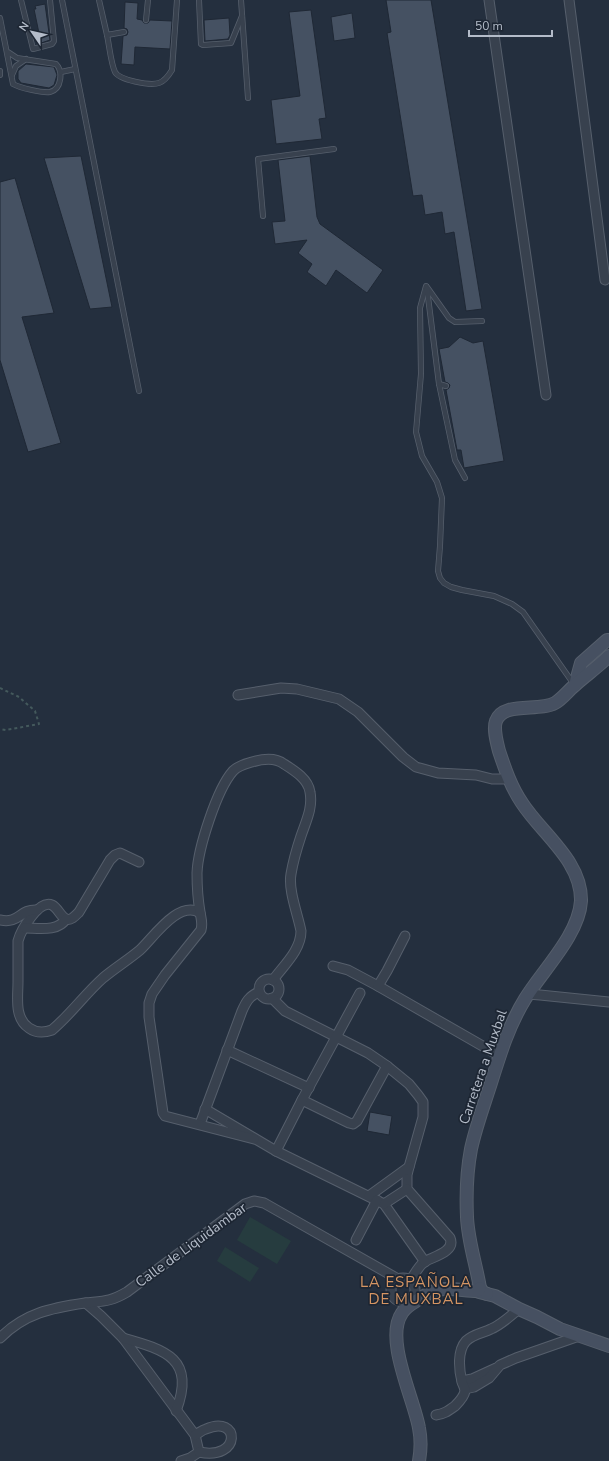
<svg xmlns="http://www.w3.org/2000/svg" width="609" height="1461" font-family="'Nunito Sans',sans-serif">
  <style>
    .green { fill: #263c3f }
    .building { fill: #455162; stroke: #1f2835 }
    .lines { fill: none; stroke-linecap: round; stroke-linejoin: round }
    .lane-casing { stroke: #565f6c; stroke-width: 6 }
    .street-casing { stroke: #565f6c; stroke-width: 11 }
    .secondary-casing { stroke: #565f6c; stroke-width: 14 }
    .path { stroke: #44595c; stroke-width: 2; stroke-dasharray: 3 3; stroke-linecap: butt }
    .lane { stroke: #38414e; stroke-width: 4.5 }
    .street { stroke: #38414e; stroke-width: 9 }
    .secondary { stroke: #465061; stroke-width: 12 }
    .labels { text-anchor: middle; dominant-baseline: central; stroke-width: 3.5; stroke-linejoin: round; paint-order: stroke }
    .street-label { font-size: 14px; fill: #b4bcc9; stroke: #1d2633 }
    .neighbourhood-label { font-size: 15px; letter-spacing: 1px; fill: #d59563; stroke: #1d2633 }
  </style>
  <rect width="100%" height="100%" fill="#242f3e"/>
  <g class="green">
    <polygon points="250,1217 291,1241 277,1264 237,1240"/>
    <polygon points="225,1247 259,1268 250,1282 217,1261"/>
  </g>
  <g class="building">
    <polygon points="386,0 431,0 482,309 466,311 454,232 445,234 442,212 425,215 422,195 413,196 387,33 391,32"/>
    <polygon points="125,2 138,3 137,19 142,20 144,23 148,23 150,20 172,21 170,49 135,47 134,65 121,64 123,36 127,35 128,32 127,29 124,28"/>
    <polygon points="45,4 50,40 41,43 34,9 36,9 35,6"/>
    <polygon points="311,10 326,118 319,119 322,139 276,144 271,100 300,96 289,12"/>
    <polygon points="352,13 355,38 334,41 331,17"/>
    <polygon points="229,18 230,35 228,39 205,41 204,20"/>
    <polygon points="26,64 54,67 57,75 54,85 49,88 21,83 18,79 18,71"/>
    <polygon points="81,156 112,307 90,309 44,158"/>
    <polygon points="310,156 317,217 320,224 383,270 367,293 336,270 326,286 307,272 312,264 298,253 307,240 275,244 272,222 285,221 278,160"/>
    <polygon points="15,178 54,313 22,317 61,443 28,452 0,360 0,182"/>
    <polygon points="460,337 473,343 483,341 504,461 464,468 461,450 457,450 446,390 449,388 450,385 448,383 445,382 439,349 449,347"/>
    <polygon points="370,1112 392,1116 389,1135 367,1131"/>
  </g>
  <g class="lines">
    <g class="lane-casing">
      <g id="lane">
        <polyline points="21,0 33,49 52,44 54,41 50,0"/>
        <polyline points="62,0 139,391"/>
        <polyline points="99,0 107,35 124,32"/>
        <polyline points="199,0 201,44 203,45 231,43 242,16"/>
        <polyline points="241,0 248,98"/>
        <path d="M0 18 13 84C20 88 42 93 50 92 62 89 63 71 56 64L17 58 8 52"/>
        <polyline points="146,20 148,0"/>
        <path d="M107 35C109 44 111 64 115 72 119 80 150 86 159 83 165 81 169 75 172 70L177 0"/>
        <polyline points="0,71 0,75"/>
        <polyline points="61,72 75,69"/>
        <polyline points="12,75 16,66 26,59"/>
        <polyline points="263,216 258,159 334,149"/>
        <polyline points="426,286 420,308 421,374 416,432 422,456 437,482 442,498 440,546 438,571 440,578 444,583 451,587 462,590 494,596 512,604 523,612 573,683"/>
        <polyline points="427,287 449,318 455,322 482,321"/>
        <polyline points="427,289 439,384 446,386"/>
        <polyline points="439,384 455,460 465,478"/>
      </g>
    </g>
    <g class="street-casing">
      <g id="street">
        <polyline points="489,0 546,395"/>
        <polyline points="569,0 605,280"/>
        <polyline points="238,695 281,688 297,689 339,699 358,712 403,757 416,767 438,773 476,775 492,779 509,779"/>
        <path d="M139 862 120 853 115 855 110 860 79 912C76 915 71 921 66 919 60 916 58 908 52 905 39 899 21 930 18 941 18 954 18 968 18 982 18 997 14 1018 29 1028 36 1033 44 1033 52 1030 71 1014 85 994 103 978 115 968 128 960 140 950 153 938 179 899 200 913"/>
        <path d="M0 920C20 924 19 909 37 910"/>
        <path d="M25 928C38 928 58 932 66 919"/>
        <polyline points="333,966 348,970 378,986 500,1056"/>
        <circle cx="269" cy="989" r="10"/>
        <polyline points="378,986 387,971 405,936"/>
        <polyline points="528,994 540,995 609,1002"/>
        <path d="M272 998 285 1011 368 1053 387 1066 409 1084 418 1095 423 1102V1117L409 1167 407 1175V1189L450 1238C456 1252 432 1257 424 1262 418 1267 414 1275 410 1281"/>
        <polyline points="227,1050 309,1088"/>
        <polyline points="302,1100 349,1123 353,1124 357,1121 387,1066"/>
        <polyline points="205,1109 276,1151 384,1204 425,1262"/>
        <path d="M200 1124 242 1011C246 1002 249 996 259 992"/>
        <path d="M254 1139 165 1116 163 1113 149 1017V1003L152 994 165 975 201 930C203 923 201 919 200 912 198 900 197 885 197 873 198 848 217 789 233 771 239 765 245 764 252 762 262 759 275 757 284 764 295 771 308 779 310 792 313 808 306 821 301 836 297 848 293 862 291 874 288 890 298 915 301 931 301 950 284 965 273 980"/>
        <polyline points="276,1151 302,1100 360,993"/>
        <polyline points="369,1196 409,1167"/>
        <polyline points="384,1204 407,1189"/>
        <polyline points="356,1240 377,1200"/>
        <circle cx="403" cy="1290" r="12"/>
        <polyline points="86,1303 101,1316 123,1338 195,1435 199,1452 190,1458 181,1461"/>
        <path d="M0 1338C25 1313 51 1308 85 1303 103 1301 110 1302 127 1292L245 1204 254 1201 264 1203 398 1279"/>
        <path d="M123 1338C166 1350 196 1359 176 1411"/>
        <polyline points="462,1381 472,1379 496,1368"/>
        <polyline points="465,1389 474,1387 489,1378 500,1365 516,1358 579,1336"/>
        <path d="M436 1415C444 1414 448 1411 455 1406 459 1402 464 1397 465 1391 465 1388 463 1385 462 1382 459 1370 457 1351 466 1341 473 1334 483 1333 491 1329 501 1325 510 1316 519 1309"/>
        <path d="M195 1435C199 1433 202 1430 206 1429 240 1414 242 1461 199 1452"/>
      </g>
    </g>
    <g class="secondary-casing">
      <g id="secondary">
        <polyline points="575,685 581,663 607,640 609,640"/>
        <polyline points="479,1292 495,1296 519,1309 537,1317 560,1329 609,1346"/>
        <path d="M487 1294 483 1292 480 1288C476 1264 468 1241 467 1217 466 1195 467 1170 471 1149 476 1126 484 1105 491 1083 500 1054 509 1025 525 999 542 971 579 935 581 901 582 861 542 834 522 803 511 787 505 769 499 751 497 743 493 729 496 721 503 701 539 712 555 703 562 699 568 691 574 686 586 675 598 667 609 656"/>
        <path d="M419 1461C421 1450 421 1438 419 1428 414 1399 384 1339 402 1313 405 1308 411 1304 416 1301 422 1297 429 1292 437 1290 450 1287 464 1291 477 1291L480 1288"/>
      </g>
    </g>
    <polyline class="path" points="0,688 19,697 35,711 39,724 6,730 0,729"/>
    <use href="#lane" class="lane"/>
    <use href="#street" class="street"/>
    <use href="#secondary" class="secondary"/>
  </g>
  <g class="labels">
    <g class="street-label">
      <text transform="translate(483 1067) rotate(-71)">Carretera a Muxbal</text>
      <text transform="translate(191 1245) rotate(-36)">Calle de Liquidambar</text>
    </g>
    <g class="neighbourhood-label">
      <text x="416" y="1282">LA ESPAÑOLA<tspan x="416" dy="17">DE MUXBAL</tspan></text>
    </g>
  </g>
  <g transform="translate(32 32) rotate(304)" stroke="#1d2633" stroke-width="3" paint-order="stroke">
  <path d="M0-3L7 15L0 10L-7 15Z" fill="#b4bcc9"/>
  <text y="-6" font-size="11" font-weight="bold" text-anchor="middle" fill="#b4bcc9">N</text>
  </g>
  <path d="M469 30v6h83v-6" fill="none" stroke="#b4bcc9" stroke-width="2"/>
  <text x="475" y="30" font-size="12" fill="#b4bcc9" stroke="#1d2633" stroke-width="3" paint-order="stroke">50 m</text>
</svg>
